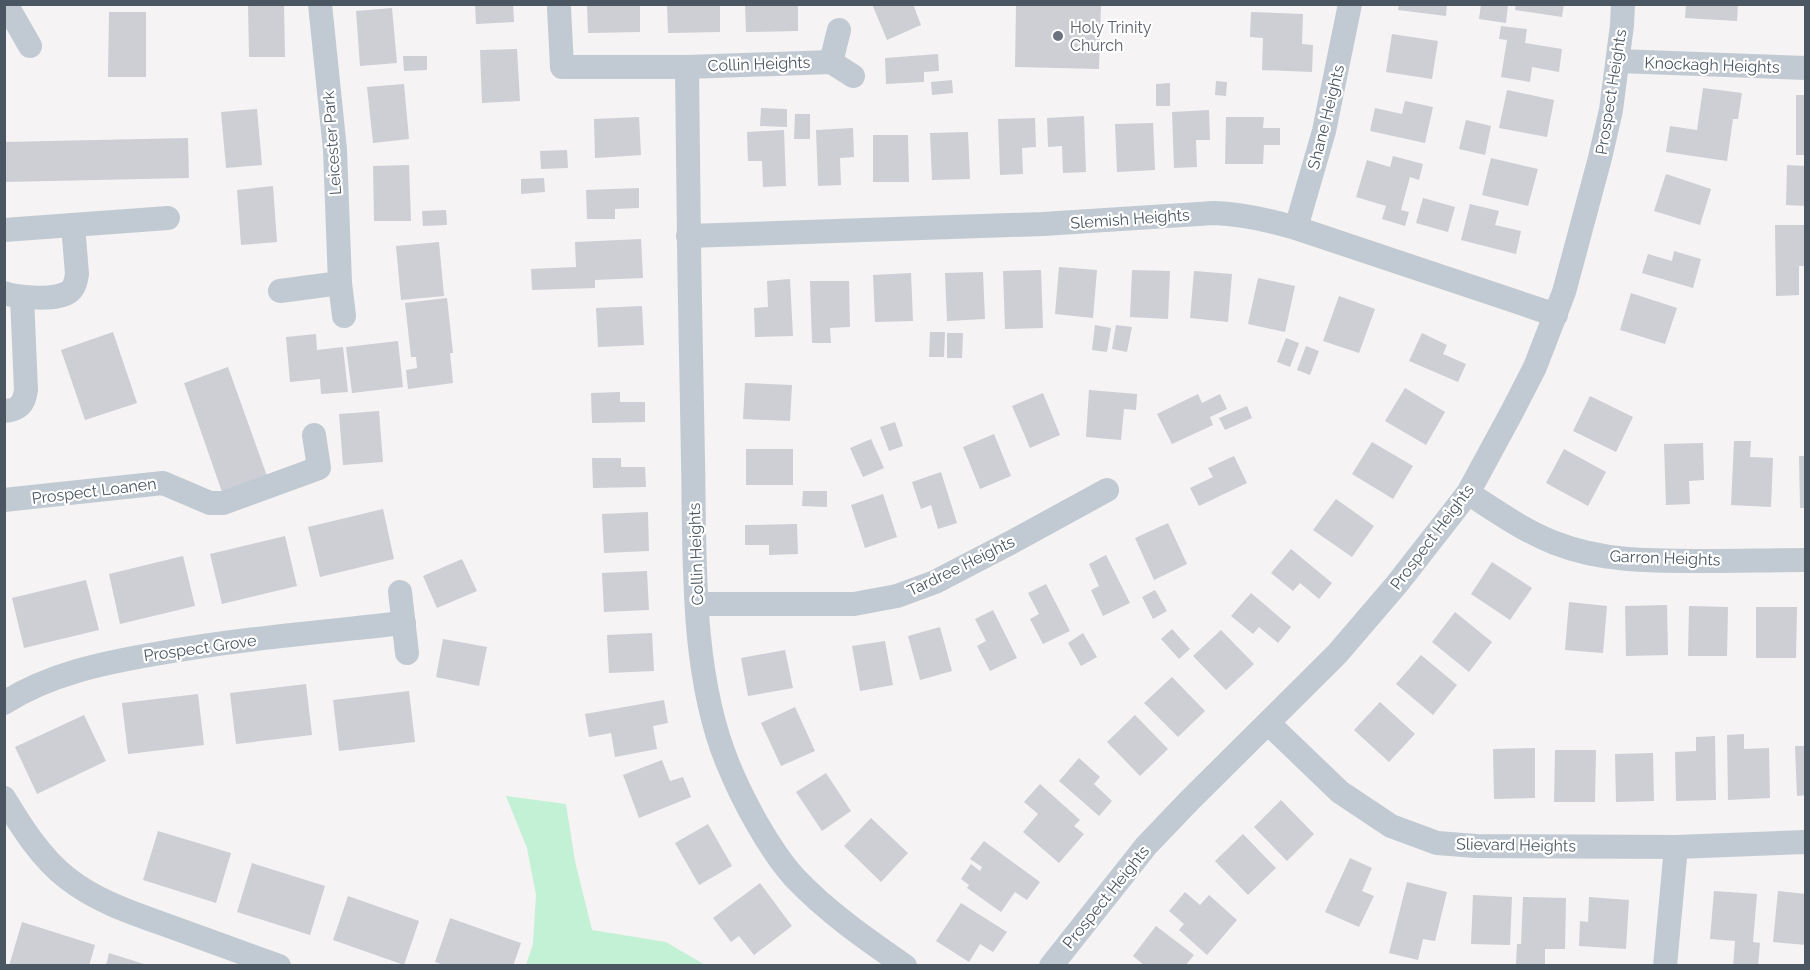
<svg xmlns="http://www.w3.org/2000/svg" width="1810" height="970" font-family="Raleway,sans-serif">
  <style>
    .green { fill: #c3f1d5 }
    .building { fill: #cdcfd5 }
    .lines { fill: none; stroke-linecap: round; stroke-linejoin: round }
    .street { stroke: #c1cad2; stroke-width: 24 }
    .worship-dot { fill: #6b7280; stroke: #fff; stroke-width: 2 }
    .labels { text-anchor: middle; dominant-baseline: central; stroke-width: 4.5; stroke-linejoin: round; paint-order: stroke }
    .worship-label { font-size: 16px; fill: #5b616d; stroke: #fff; text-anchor: start }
    .street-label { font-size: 16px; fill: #4a5661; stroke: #fff }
  </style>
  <rect width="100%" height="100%" fill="#f5f3f3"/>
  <polygon class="green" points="506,796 566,804 575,861 592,930 666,942 705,965 526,965 533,944 536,895 527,848"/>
  <g class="building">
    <polygon points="248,4 284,4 285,57 249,57"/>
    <polygon points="475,4 513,4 514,22 476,24"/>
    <polygon points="587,4 640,4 640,32 588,33"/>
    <polygon points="667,4 720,4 720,32 668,33"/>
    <polygon points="745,4 798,4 798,31 746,32"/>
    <polygon points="872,4 913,4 921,25 887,40"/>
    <polygon points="1016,4 1101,4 1099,69 1015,67"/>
    <polygon points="1399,4 1447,4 1446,16 1398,10"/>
    <polygon points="1481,4 1508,5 1506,23 1479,19"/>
    <polygon points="1516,4 1564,4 1562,17 1515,10"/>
    <polygon points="1686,4 1738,4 1737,21 1685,18"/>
    <polygon points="392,8 397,63 360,66 356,11"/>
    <polygon points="109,12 146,12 146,77 108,77"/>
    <polygon points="1251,12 1303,14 1302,44 1313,45 1312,72 1262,70 1263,38 1250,37"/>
    <polygon points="1501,26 1527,29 1525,43 1562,49 1559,72 1532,67 1530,82 1501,77 1507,40 1499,39"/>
    <polygon points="1392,34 1438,41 1432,79 1386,72"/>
    <polygon points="517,49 520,101 482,103 480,50"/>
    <polygon points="938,54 939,71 924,72 924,82 886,84 885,58"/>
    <polygon points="403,56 427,56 427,70 404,71"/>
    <polygon points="952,80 953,93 932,95 931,82"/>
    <polygon points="1216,81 1227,82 1226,96 1215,95"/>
    <polygon points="1170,83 1170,106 1156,106 1156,84"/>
    <polygon points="404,84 409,139 373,143 367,87"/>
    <polygon points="1703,88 1742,93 1738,119 1733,119 1727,161 1666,152 1670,126 1697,130"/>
    <polygon points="1507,90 1554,100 1547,137 1499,128"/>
    <rect x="1796" y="95" width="10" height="60"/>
    <polygon points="1405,101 1433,107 1425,143 1370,131 1375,108 1402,114"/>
    <polygon points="761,108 787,109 787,127 760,126"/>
    <polygon points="257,109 262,165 226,168 221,112"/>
    <polygon points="1209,110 1210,140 1196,140 1197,167 1174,168 1172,112"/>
    <polygon points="795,114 810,114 810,139 794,139"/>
    <polygon points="1084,116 1086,172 1063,173 1062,146 1048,147 1047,118"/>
    <polygon points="639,117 641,155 595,158 594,119"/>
    <polygon points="1226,117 1264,117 1263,128 1280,128 1280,145 1264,145 1263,164 1225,164"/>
    <polygon points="1035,118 1036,147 1022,148 1023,174 1000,175 998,119"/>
    <polygon points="1466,120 1491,126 1485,155 1459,149"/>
    <polygon points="1153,123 1155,170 1117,172 1115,124"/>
    <polygon points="853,128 854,157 840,158 841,185 818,186 816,130"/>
    <polygon points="784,130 786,186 763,187 762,161 748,161 747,132"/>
    <polygon points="968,132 970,179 932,180 930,133"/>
    <polygon points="873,135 908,135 909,182 873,182"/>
    <polygon points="188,138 189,178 4,182 4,142"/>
    <polygon points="567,150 568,168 541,169 540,151"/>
    <polygon points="1393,156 1423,164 1419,180 1410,177 1401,210 1409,212 1405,226 1382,219 1386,206 1356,197 1367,160 1390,167"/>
    <polygon points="1491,158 1538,169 1528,206 1482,195"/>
    <polygon points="409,165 411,221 374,221 373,166"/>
    <polygon points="1787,165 1806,166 1806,206 1786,205"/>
    <polygon points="1666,174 1711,189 1700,225 1654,211"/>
    <polygon points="544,178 545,192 521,194 521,179"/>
    <polygon points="273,186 277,242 241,245 237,190"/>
    <polygon points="639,188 639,208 615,209 615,219 587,219 586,190"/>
    <polygon points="1423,198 1455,207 1448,232 1416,223"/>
    <polygon points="1470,204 1499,211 1495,225 1521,231 1516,254 1461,240"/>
    <polygon points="446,210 447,225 423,226 422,211"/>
    <polygon points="1775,225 1806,225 1806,266 1799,266 1799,295 1776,296"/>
    <polygon points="641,239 643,278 595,280 595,288 532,290 531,269 576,267 575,242"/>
    <polygon points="439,242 444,296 401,300 396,246"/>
    <polygon points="1674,251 1701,259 1693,288 1642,273 1648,254 1672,261"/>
    <polygon points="1059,267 1097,270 1093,318 1055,314"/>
    <polygon points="1041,270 1043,328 1005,329 1003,271"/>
    <polygon points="1132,270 1170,271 1168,319 1130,317"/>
    <polygon points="1194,271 1232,274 1228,322 1190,318"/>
    <polygon points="983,272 985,319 947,321 945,273"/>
    <polygon points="911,273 913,321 875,322 873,275"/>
    <polygon points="1258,278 1295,286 1285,332 1248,324"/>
    <polygon points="790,279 793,336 755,337 754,308 768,307 767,281"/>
    <polygon points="810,281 849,281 850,327 830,328 831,343 812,343"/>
    <polygon points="1631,293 1677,308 1665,344 1620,330"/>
    <polygon points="1339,296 1375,309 1359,353 1323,341"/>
    <polygon points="447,298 453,353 450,353 453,383 408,389 406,370 417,368 416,357 411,357 405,303"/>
    <polygon points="642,306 644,345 598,347 596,308"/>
    <polygon points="1095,325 1111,328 1107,352 1092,350"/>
    <polygon points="1116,325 1132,327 1127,352 1112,349"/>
    <polygon points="113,332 137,403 85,420 61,350"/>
    <polygon points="930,332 945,332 944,357 929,357"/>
    <polygon points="947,333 963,333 962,358 947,358"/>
    <polygon points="1422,333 1447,345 1443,354 1466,364 1458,382 1409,361"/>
    <polygon points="316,334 317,350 343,347 348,392 321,394 320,379 290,382 286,337"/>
    <polygon points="1286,338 1299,343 1290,367 1277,362"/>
    <polygon points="398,341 403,387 352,393 346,347"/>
    <polygon points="1306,346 1319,351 1310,375 1297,370"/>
    <polygon points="228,367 267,476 222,492 184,383"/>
    <polygon points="745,383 792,385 790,421 743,419"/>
    <polygon points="1405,388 1445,412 1426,445 1385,421"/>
    <polygon points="1089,390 1137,394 1136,410 1124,409 1121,440 1086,437"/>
    <polygon points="620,392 620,402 645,402 645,422 592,423 591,393"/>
    <polygon points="1043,393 1060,435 1030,448 1012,406"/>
    <polygon points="1198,394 1202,403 1220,394 1227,409 1210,417 1213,425 1172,444 1157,414"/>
    <polygon points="1590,396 1633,417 1616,452 1573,431"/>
    <polygon points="1247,406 1252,418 1225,430 1219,418"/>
    <polygon points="379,411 383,462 343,465 339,414"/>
    <polygon points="895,422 903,446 889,451 880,427"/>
    <polygon points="994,434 1011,476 980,489 963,447"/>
    <polygon points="871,439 884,468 863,477 850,448"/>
    <polygon points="1734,441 1751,441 1750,457 1773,458 1771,507 1731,505"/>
    <polygon points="1372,442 1413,466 1393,499 1352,474"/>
    <polygon points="1703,443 1704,480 1689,481 1690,504 1666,505 1664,444"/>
    <rect x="746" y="449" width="47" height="36"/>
    <polygon points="1564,449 1606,472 1588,506 1546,483"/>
    <polygon points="1234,456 1247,483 1199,506 1190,488 1213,477 1208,468"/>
    <polygon points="1799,456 1806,456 1806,508 1800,508"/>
    <polygon points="592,458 621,458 621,467 645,467 646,487 593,488"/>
    <polygon points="941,472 957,523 938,529 931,505 921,509 912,482"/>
    <polygon points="803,491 827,491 827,507 802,506"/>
    <polygon points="883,494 897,537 865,548 851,505"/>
    <polygon points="1336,499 1374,526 1352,557 1313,530"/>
    <polygon points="383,509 394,559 320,577 308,527"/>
    <polygon points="648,512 649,551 604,553 602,514"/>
    <polygon points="1168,523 1187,564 1154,580 1135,538"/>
    <polygon points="797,524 798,554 769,555 769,545 745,545 745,525"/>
    <polygon points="285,536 297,586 222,604 210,554"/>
    <polygon points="1291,549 1332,583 1319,599 1300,583 1293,591 1271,573"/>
    <polygon points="1106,555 1130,603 1103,616 1091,590 1099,586 1089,564"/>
    <polygon points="183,556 195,606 120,624 109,574"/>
    <polygon points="462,559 477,591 437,608 423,576"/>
    <polygon points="1492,562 1532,588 1510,620 1471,594"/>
    <polygon points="647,571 649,610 604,612 602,573"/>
    <polygon points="86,580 99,630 24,648 12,598"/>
    <polygon points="1046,584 1070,631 1043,644 1030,619 1039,614 1028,593"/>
    <polygon points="1155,590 1167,611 1153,619 1142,597"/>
    <polygon points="1251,593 1291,627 1278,643 1259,627 1253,634 1231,616"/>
    <polygon points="1569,602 1607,606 1603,653 1565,650"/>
    <polygon points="1667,605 1668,655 1626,656 1625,606"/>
    <polygon points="1689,606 1728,607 1727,656 1688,656"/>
    <polygon points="1756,607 1797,607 1796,658 1756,658"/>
    <polygon points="993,610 1017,658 990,671 977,646 986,641 975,619"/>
    <polygon points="1455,612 1492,642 1469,672 1432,642"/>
    <polygon points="940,627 952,671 920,680 908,636"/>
    <polygon points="1172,629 1190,649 1179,659 1161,639"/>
    <polygon points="1221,630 1254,664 1226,690 1193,656"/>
    <polygon points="652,633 654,671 609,673 607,635"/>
    <polygon points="1083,633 1097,657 1081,666 1068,643"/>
    <polygon points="443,639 487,647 479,686 436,677"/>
    <polygon points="885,641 893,685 860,691 852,646"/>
    <polygon points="785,650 793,688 748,696 741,658"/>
    <polygon points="1421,655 1457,685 1433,715 1396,684"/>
    <polygon points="1172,677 1205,711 1178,737 1144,703"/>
    <polygon points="306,684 312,735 236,744 230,693"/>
    <polygon points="409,691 415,742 339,751 333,700"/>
    <polygon points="198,694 204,745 128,754 122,703"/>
    <polygon points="664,700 668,723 653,726 657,749 615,757 611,733 589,737 585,714"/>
    <polygon points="1380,702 1415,734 1389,762 1354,730"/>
    <polygon points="795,707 815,751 781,766 761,723"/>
    <polygon points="84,715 106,761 37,794 15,747"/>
    <polygon points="1135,715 1168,749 1140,776 1107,742"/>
    <polygon points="1744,734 1744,749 1769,748 1770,798 1728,800 1727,735"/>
    <polygon points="1715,736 1716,800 1676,801 1675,752 1696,751 1696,737"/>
    <polygon points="1795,746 1806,746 1806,795 1797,796"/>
    <polygon points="1535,748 1535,798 1494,799 1493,749"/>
    <polygon points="1555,750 1596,750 1595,802 1554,802"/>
    <polygon points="1653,753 1654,801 1616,802 1615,754"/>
    <polygon points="1079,758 1100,777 1094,784 1112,801 1099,816 1059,781"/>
    <polygon points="662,760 670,781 683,777 691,797 639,818 623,775"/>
    <polygon points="826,773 851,811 822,831 796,792"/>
    <polygon points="1040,784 1080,820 1074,826 1084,834 1059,863 1023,832 1038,814 1024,802"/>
    <polygon points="1281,800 1314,834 1287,861 1254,827"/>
    <polygon points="871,818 908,853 881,882 844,846"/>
    <polygon points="708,824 732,866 699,885 675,843"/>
    <polygon points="158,831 231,853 216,903 143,880"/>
    <polygon points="1243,834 1276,868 1248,895 1215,861"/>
    <polygon points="984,841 1040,882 1027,900 1015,892 1001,912 967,888 969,885 961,879 971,864 980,871 982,867 970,859"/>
    <polygon points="1350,858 1372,868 1362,891 1374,896 1359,927 1325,912"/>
    <polygon points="252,863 325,886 310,935 237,912"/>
    <polygon points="1407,882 1447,892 1435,941 1423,939 1418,960 1389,953"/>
    <polygon points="760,883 792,926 754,955 739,936 731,942 713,918"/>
    <polygon points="1714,891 1757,894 1753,942 1760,943 1758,966 1733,966 1735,941 1710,939"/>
    <polygon points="1778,891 1806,894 1806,945 1773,942"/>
    <polygon points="1185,892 1200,905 1209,895 1237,920 1207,955 1179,930 1184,924 1169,911"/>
    <polygon points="1473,895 1512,897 1510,945 1471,944"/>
    <polygon points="348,896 419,921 404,965 333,940"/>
    <polygon points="1523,897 1566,898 1565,949 1545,949 1545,965 1516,964 1517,944 1521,944"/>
    <polygon points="1589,897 1629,900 1626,949 1579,946 1580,921 1588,922"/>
    <polygon points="961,903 1007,932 993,952 980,944 969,962 936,941"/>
    <polygon points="450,918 521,943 513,966 446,966 435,962"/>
    <polygon points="22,922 95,945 89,966 9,966"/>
    <polygon points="1156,926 1194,955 1185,966 1145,966 1133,956"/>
    <polygon points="109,953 147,965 147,966 106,966"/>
  </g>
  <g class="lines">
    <g class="street">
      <polyline points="6,4 30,46"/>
      <polyline points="320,4 335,150 340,283 344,316"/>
      <polyline points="559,8 562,67 687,67 831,62 853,76"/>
      <polyline points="1618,61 1806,68"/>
      <polyline points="831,62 839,30"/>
      <path d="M687 67C688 198 690 328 693 459 695 555 690 673 728 764 742 799 769 849 794 877 827 912 866 939 905 966"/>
      <polyline points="1296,228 1324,131 1350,4"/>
      <polyline points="4,230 168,218"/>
      <path d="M688 236 1043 224 1214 213C1243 214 1269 220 1296 228L1556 315"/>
      <polyline points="280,291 340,283"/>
      <path d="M4 293C18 298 59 301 70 291 75 287 76 280 77 274L73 225"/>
      <path d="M4 411C19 410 24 404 26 390L22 297"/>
      <path d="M1468 493C1496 511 1524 531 1555 543 1603 562 1654 561 1705 561 1738 561 1772 560 1806 560"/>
      <polyline points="4,500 163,483 210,503 223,503 319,468 314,435"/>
      <polyline points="400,592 407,653"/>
      <polyline points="697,604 854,604 897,596 935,582 1010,543 1107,490"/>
      <path d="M4 703C49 674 103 663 155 654 237 639 321 632 404 623"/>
      <polyline points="1268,723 1340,792 1391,826 1437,843 1476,846 1676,847 1806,842"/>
      <path d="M4 798C21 826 41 858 67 878 96 901 132 913 166 925 204 939 241 952 279 966"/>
      <polyline points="1051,966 1146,846 1189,801 1337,654 1397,584 1468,493 1513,410 1535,367 1564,292 1600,158 1611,110 1622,25 1623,4"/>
      <polyline points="1665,966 1676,847"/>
    </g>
  </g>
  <circle class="worship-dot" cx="1058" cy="36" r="6"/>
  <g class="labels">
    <g class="worship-label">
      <text x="1070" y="27">Holy Trinity<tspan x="1070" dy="18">Church</tspan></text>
    </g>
    <g class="street-label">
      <text transform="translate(759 64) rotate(-2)">Collin Heights</text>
      <text transform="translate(1712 65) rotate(2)">Knockagh Heights</text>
      <text transform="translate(1611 92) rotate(-81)">Prospect Heights</text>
      <text transform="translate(1326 117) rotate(-76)">Shane Heights</text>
      <text transform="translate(332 143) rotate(-94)">Leicester Park</text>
      <text transform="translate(1130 219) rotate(-4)">Slemish Heights</text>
      <text transform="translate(94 491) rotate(-7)">Prospect Loanen</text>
      <text transform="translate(1432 537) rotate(-53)">Prospect Heights</text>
      <text transform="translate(696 554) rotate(-92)">Collin Heights</text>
      <text transform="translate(1665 558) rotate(2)">Garron Heights</text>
      <text transform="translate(961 566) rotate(-26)">Tardree Heights</text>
      <text transform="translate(200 648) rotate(-8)">Prospect Grove</text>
      <text transform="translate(1516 845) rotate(1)">Slievard Heights</text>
      <text transform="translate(1106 897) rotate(-51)">Prospect Heights</text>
    </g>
  </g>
  <rect width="1810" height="970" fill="none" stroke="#4a5661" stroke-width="12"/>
</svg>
